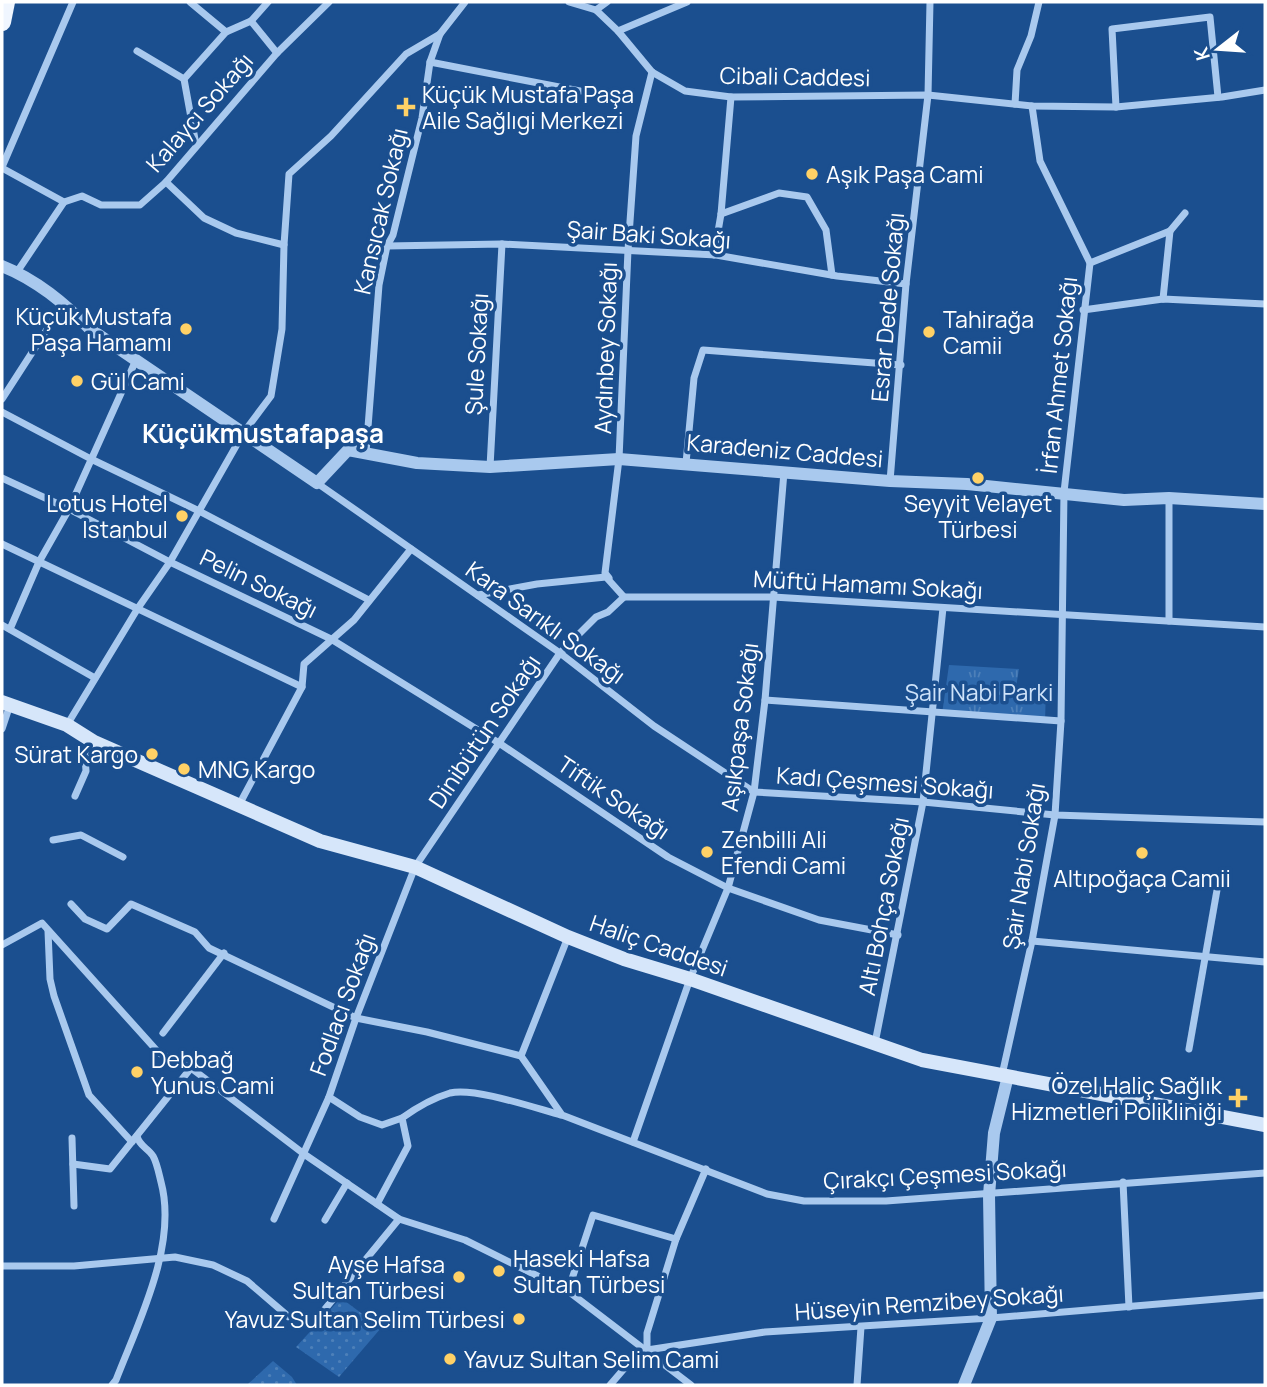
<svg xmlns="http://www.w3.org/2000/svg" width="1267" height="1387" font-family="Manrope,sans-serif">
  <style>
    .grass { fill: url(#grass-dots) }
    .park { fill: url(#park-tufts) }
    .lines { fill: none; stroke-linecap: round; stroke-linejoin: round }
    .minor { stroke: #a9c9ee; stroke-width: 7 }
    .tertiary { stroke: #a9c9ee; stroke-width: 12 }
    .secondary { stroke: #d6e6fa; stroke-width: 14 }
    .primary { stroke: #f0f6ff; stroke-width: 18 }
    .poi-dot { fill: #ffd166; stroke: #1b4f8f; stroke-width: 2.5 }
    .labels { text-anchor: middle; dominant-baseline: central; stroke-width: 7; stroke-linejoin: round; paint-order: stroke }
    .street-label { font-size: 23px; fill: #fff; stroke: #1b4f8f }
    .poi-label { font-size: 23px; fill: #fff; stroke: #1b4f8f; text-anchor: start }
    .park-label { font-size: 23px; fill: #cfe3fa; stroke: #1b4f8f }
    .quarter-label { font-size: 26px; font-weight: bold; fill: #fff; stroke: #1b4f8f }
  </style>
  <defs>
    <pattern id="grass-dots" width="8" height="8" patternUnits="userSpaceOnUse" patternTransform="scale(1.75)"><rect width="8" height="8" fill="#2e69ad"/><path d="M2 2h.1M6 6h.1" fill="none" stroke="#4d80b9" stroke-width="1.8" stroke-linecap="round"/></pattern>
    <pattern id="park-tufts" width="24" height="20" patternUnits="userSpaceOnUse" patternTransform="scale(1.75)"><rect width="24" height="20" fill="#2e69ad"/><path d="M3 7l-1-3M5 7V3M7 7l1-3M15 17l-1-3M17 17v-4M19 17l1-3" fill="none" stroke="#4d80b9"/></pattern>
  </defs>
  <rect width="100%" height="100%" fill="#1b4f8f"/>
  <g class="grass">
    <polygon points="341,1298 381,1328 339,1377 296,1347"/>
    <polygon points="273,1361 292,1377 297,1385 247,1385"/>
  </g>
  <polygon class="park" points="949,665 1019,669 1016,687 1046,687 1045,722 942,714"/>
  <g class="lines">
    <g class="minor">
      <polyline points="190,2 226,32"/>
      <polyline points="569,2 596,10 618,31 652,72 685,91 731,97 928,95 1032,106 1116,107 1222,97 1265,90"/>
      <polyline points="596,10 607,2"/>
      <polyline points="251,21 277,53"/>
      <polyline points="618,31 687,2"/>
      <polyline points="137,51 184,79"/>
      <polyline points="430,62 580,91"/>
      <polyline points="1015,104 1017,70 1031,36 1039,2"/>
      <polyline points="1116,107 1112,29 1210,17 1218,97"/>
      <polyline points="196,145 184,79 226,32 251,21 268,2"/>
      <polyline points="2,167 73,2"/>
      <polyline points="2,168 64,202"/>
      <polyline points="166,182 204,218 236,233 284,245"/>
      <polyline points="721,214 779,193 807,197 826,230 832,275"/>
      <polyline points="387,246 502,244 716,255 837,276 906,284"/>
      <polyline points="714,255 721,214 731,97"/>
      <polyline points="1090,263 1170,231"/>
      <polyline points="17,272 64,202 82,196 101,205 140,205 166,182 277,53 329,2"/>
      <polyline points="1163,299 1170,231 1185,213"/>
      <polyline points="1083,310 1163,299 1265,304"/>
      <polyline points="2,399 64,303"/>
      <polyline points="2,412 91,459 197,510 369,600"/>
      <polyline points="366,453 379,285 387,246 393,235 422,118 430,62 440,34 465,2"/>
      <polyline points="686,463 694,378 703,350 901,365"/>
      <polyline points="490,467 502,244"/>
      <polyline points="2,478 69,509 170,562 331,639 499,743 668,857 728,888 819,920 898,935"/>
      <polyline points="890,481 906,284 928,95 930,2"/>
      <polyline points="317,483 560,653 654,726 754,792 923,802 1055,815 1265,822"/>
      <polyline points="1169,498 1169,621"/>
      <polyline points="2,544 302,687"/>
      <polyline points="609,578 605,573 619,459 628,250 636,136 652,72"/>
      <polyline points="478,595 537,584 606,577 624,597 773,597 1265,627"/>
      <polyline points="2,625 95,678"/>
      <polyline points="10,629 39,562 69,509 136,360"/>
      <polyline points="765,700 1061,721"/>
      <polyline points="67,725 138,608 170,562 244,432 271,396 282,329 284,245 289,174 331,136 406,54 440,34"/>
      <polyline points="2,729 10,705"/>
      <polyline points="75,796 86,771 85,756 93,742"/>
      <polyline points="239,805 302,687 304,664 354,620 411,549"/>
      <polyline points="53,840 81,835 123,857"/>
      <polyline points="71,904 85,919 107,929 131,904 195,932 209,948 356,1018 427,1032 521,1056 562,1115 767,1194 804,1201 886,1201 1265,1173"/>
      <polyline points="48,931 50,979 54,996 89,1095 132,1142"/>
      <polyline points="1032,941 1265,962"/>
      <polyline points="2,945 42,923 159,1053 191,1068 304,1154 399,1219 465,1240 568,1291 691,1385"/>
      <polyline points="163,1033 224,953"/>
      <polyline points="875,1043 923,802 943,608"/>
      <polyline points="1189,1049 1217,890"/>
      <polyline points="521,1056 568,937"/>
      <polyline points="1002,1075 1032,941 1055,815 1061,721 1064,492 1090,263 1040,161 1032,106"/>
      <polyline points="329,1097 360,1117 382,1125 402,1118"/>
      <polyline points="72,1138 74,1206"/>
      <polyline points="633,1142 690,979 728,888 754,792 765,700 784,472"/>
      <polyline points="73,1164 110,1169 191,1068"/>
      <polyline points="1123,1182 1129,1307"/>
      <path d="M377 1204 408 1146 402 1118C416 1108 433 1098 450 1093 474 1087 535 1108 561 1115"/>
      <polyline points="274,1219 329,1097 356,1018 415,867 560,653 596,617 608,612 624,597"/>
      <polyline points="325,1220 347,1183"/>
      <polyline points="2,1266 74,1266 175,1257 213,1265 247,1281 289,1317"/>
      <polyline points="568,1291 593,1215 676,1239"/>
      <polyline points="325,1309 399,1219"/>
      <polyline points="647,1350 647,1333 676,1239 706,1169"/>
      <path d="M112 1385 116 1380C138 1323 178 1245 161 1182 159 1174 157 1163 153 1156 148 1148 139 1146 137 1136"/>
      <polyline points="610,1385 629,1363 647,1350 765,1332 991,1318 1265,1295"/>
      <polyline points="857,1385 861,1327"/>
    </g>
    <g class="tertiary">
      <path d="M2 266C37 280 64 303 90 329L317 483 348 450 417 463 490 467 619 459 890 481 967 484 1124 500 1169 498 1265 504"/>
      <polyline points="964,1385 991,1318 989,1195 994,1133 1008,1076"/>
    </g>
    <polyline class="secondary" points="2,702 67,725 94,742 320,841 415,867 568,937 624,959 690,979 922,1060 1265,1125"/>
    <polyline class="primary" points="2,22 6,2"/>
  </g>
  <g class="poi-dot">
    <path d="M402.5 96.5h7v7h7v7h-7v7h-7v-7h-7v-7h7z"/>
    <circle cx="812" cy="174" r="7"/>
    <circle cx="186" cy="329" r="7"/>
    <circle cx="929" cy="332" r="7"/>
    <circle cx="77" cy="381" r="7"/>
    <circle cx="978" cy="478" r="7"/>
    <circle cx="182" cy="516" r="7"/>
    <circle cx="152" cy="754" r="7"/>
    <circle cx="184" cy="769" r="7"/>
    <circle cx="707" cy="852" r="7"/>
    <circle cx="1142" cy="853" r="7"/>
    <circle cx="137" cy="1072" r="7"/>
    <path d="M1234.5 1087.5h7v7h7v7h-7v7h-7v-7h-7v-7h7z"/>
    <circle cx="499" cy="1271" r="7"/>
    <circle cx="459" cy="1277" r="7"/>
    <circle cx="519" cy="1319" r="7"/>
    <circle cx="450" cy="1359" r="7"/>
  </g>
  <g class="labels">
    <g class="street-label">
      <text transform="translate(795 76) rotate(1)">Cibali Caddesi</text>
      <text transform="translate(199 112) rotate(-49)">Kalaycı Sokağı</text>
      <text transform="translate(380 211) rotate(-77)">Kansıcak Sokağı</text>
      <text transform="translate(649 234) rotate(4)">Şair Baki Sokağı</text>
      <text transform="translate(887 307) rotate(-85)">Esrar Dede Sokağı</text>
      <text transform="translate(605 348) rotate(-88)">Aydınbey Sokağı</text>
      <text transform="translate(476 354) rotate(-87)">Şule Sokağı</text>
      <text transform="translate(1058 375) rotate(-84)">İrfan Ahmet Sokağı</text>
      <text transform="translate(785 450) rotate(5)">Karadeniz Caddesi</text>
      <text transform="translate(259 583) rotate(26)">Pelin Sokağı</text>
      <text transform="translate(868 584) rotate(3)">Müftü Hamamı Sokağı</text>
      <text transform="translate(546 622) rotate(36)">Kara Sarıklı Sokağı</text>
      <text transform="translate(739 727) rotate(-83)">Aşıkpaşa Sokağı</text>
      <text transform="translate(484 731) rotate(-56)">Dinibütün Sokağı</text>
      <text transform="translate(885 782) rotate(4)">Kadı Çeşmesi Sokağı</text>
      <text transform="translate(614 797) rotate(34)">Tiftik Sokağı</text>
      <text transform="translate(1023 866) rotate(-81)">Şair Nabi Sokağı</text>
      <text transform="translate(883 906) rotate(-79)">Altı Bohça Sokağı</text>
      <text transform="translate(659 945) rotate(19)">Haliç Caddesi</text>
      <text transform="translate(342 1004) rotate(-70)">Fodlacı Sokağı</text>
      <text transform="translate(945 1174) rotate(-3)">Çırakçı Çeşmesi Sokağı</text>
      <text transform="translate(929 1302) rotate(-4)">Hüseyin Remzibey Sokağı</text>
    </g>
    <g class="poi-label">
      <text x="422" y="94">Küçük Mustafa Paşa<tspan x="422" dy="26">Aile Sağlıgi Merkezi</tspan></text>
      <text x="826" y="174">Aşık Paşa Cami</text>
      <text x="172" y="316" text-anchor="end">Küçük Mustafa<tspan x="172" dy="26">Paşa Hamamı</tspan></text>
      <text x="943" y="319">Tahirağa<tspan x="943" dy="26">Camii</tspan></text>
      <text x="91" y="381">Gül Cami</text>
      <text x="168" y="503" text-anchor="end">Lotus Hotel<tspan x="168" dy="26">Istanbul</tspan></text>
      <text x="978" y="503" text-anchor="middle">Seyyit Velayet<tspan x="978" dy="26">Türbesi</tspan></text>
      <text x="138" y="754" text-anchor="end">Sürat Kargo</text>
      <text x="198" y="769">MNG Kargo</text>
      <text x="721" y="839">Zenbilli Ali<tspan x="721" dy="26">Efendi Cami</tspan></text>
      <text x="1142" y="878" text-anchor="middle">Altıpoğaça Camii</text>
      <text x="151" y="1059">Debbağ<tspan x="151" dy="26">Yunus Cami</tspan></text>
      <text x="1222" y="1085" text-anchor="end">Özel Haliç Sağlık<tspan x="1222" dy="26">Hizmetleri Polikliniği</tspan></text>
      <text x="513" y="1258">Haseki Hafsa<tspan x="513" dy="26">Sultan Türbesi</tspan></text>
      <text x="445" y="1264" text-anchor="end">Ayşe Hafsa<tspan x="445" dy="26">Sultan Türbesi</tspan></text>
      <text x="505" y="1319" text-anchor="end">Yavuz Sultan Selim Türbesi</text>
      <text x="464" y="1359">Yavuz Sultan Selim Cami</text>
    </g>
    <g class="park-label">
      <text x="979" y="692">Şair Nabi Parki</text>
    </g>
    <g class="quarter-label">
      <text x="263" y="433">Küçükmustafapaşa</text>
    </g>
  </g>
  <rect width="1267" height="1387" fill="none" stroke="#ffffff" stroke-width="7"/>
  <g transform="translate(1218 49) rotate(253)" stroke="#1b4f8f" stroke-width="5" paint-order="stroke">
  <path d="M0-5L12 26L0 18L-12 26Z" fill="#ffffff"/>
  <text y="-10" font-size="19" font-weight="bold" text-anchor="middle" fill="#ffffff">K</text>
  </g>
</svg>
